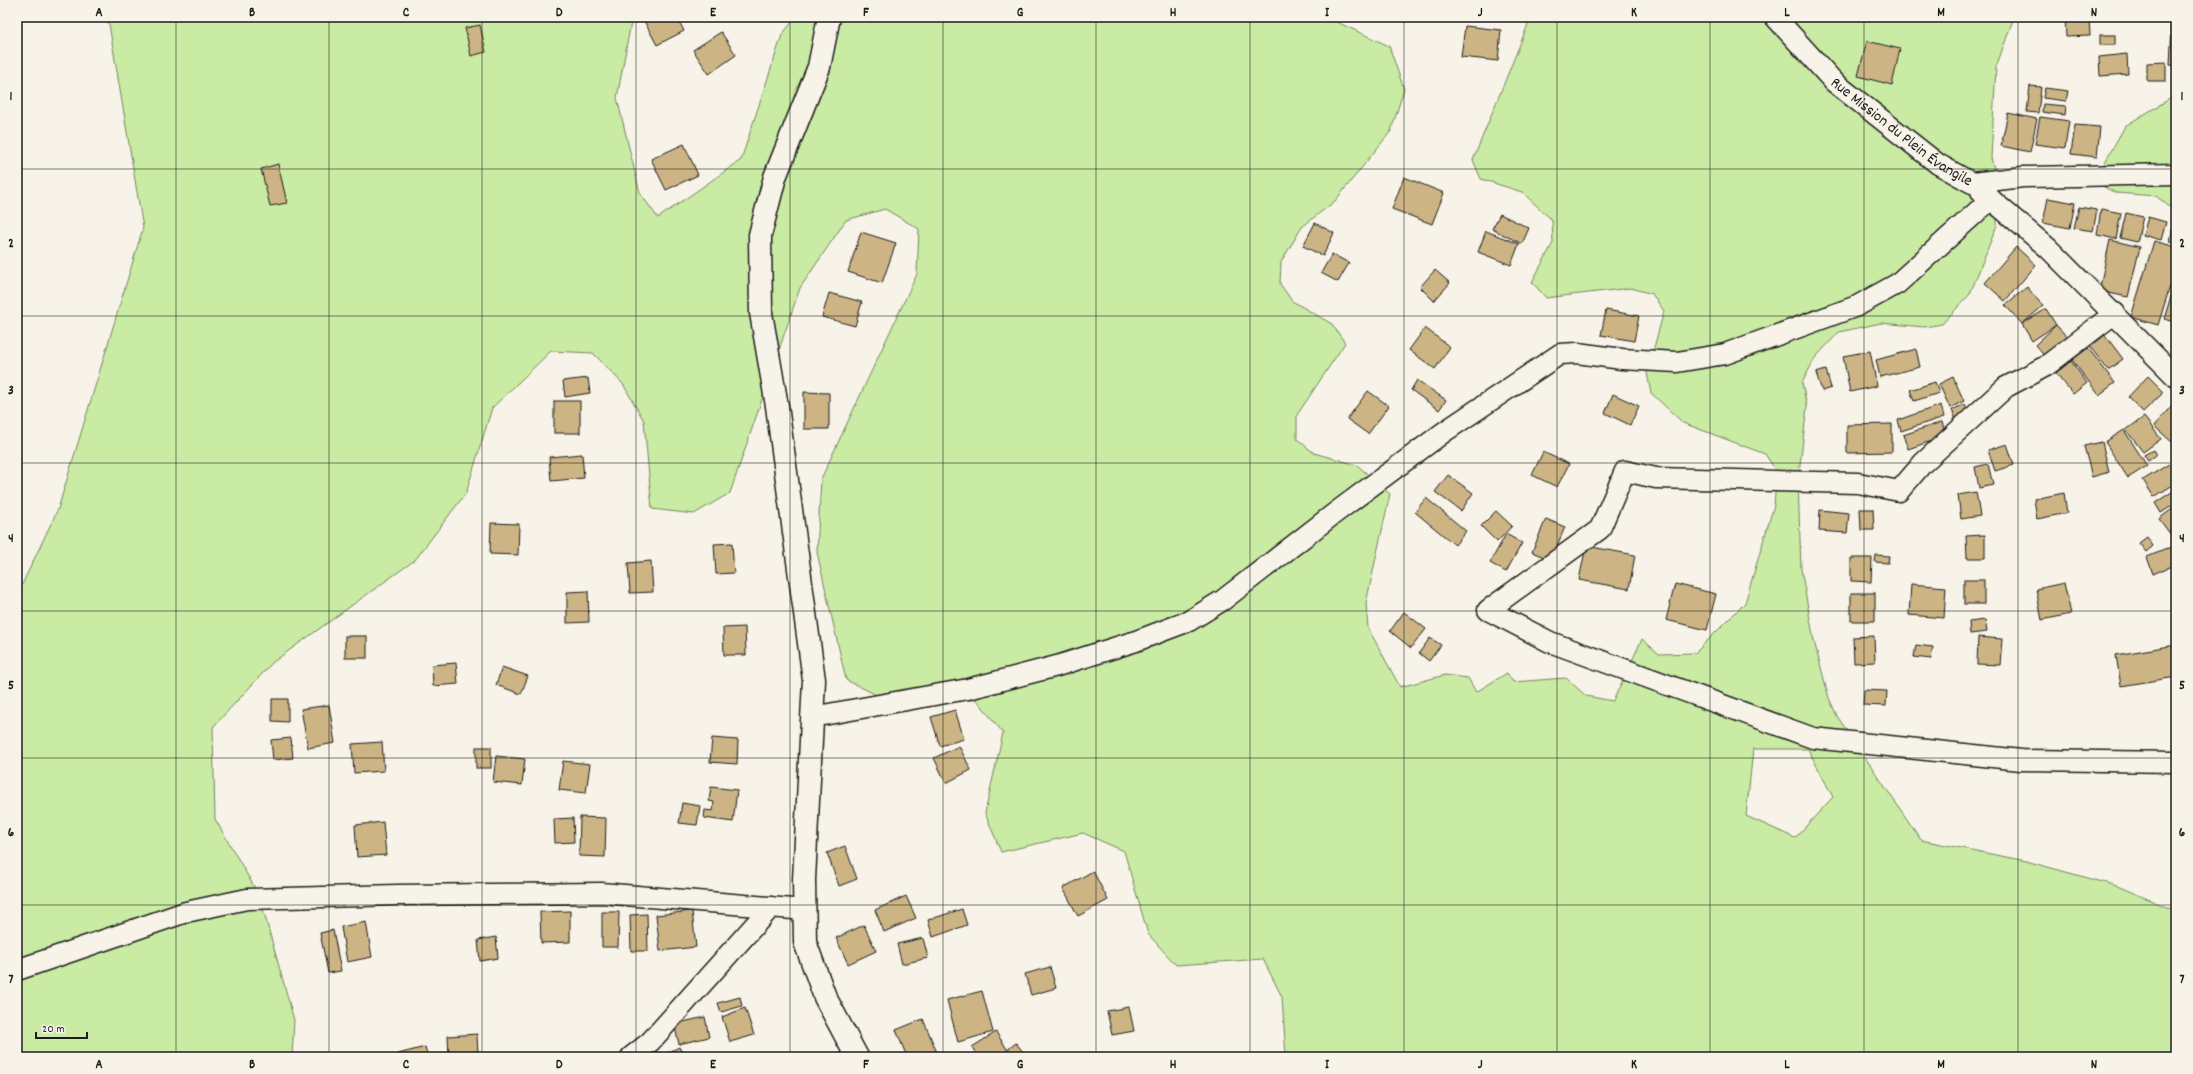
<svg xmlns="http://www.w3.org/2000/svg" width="2193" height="1074" font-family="Dekko,sans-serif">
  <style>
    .green { fill: #caeba3; stroke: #738460; fill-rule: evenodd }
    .building { fill: #ccb484; stroke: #1c1c1c }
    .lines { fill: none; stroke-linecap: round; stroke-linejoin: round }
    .minor-casing { stroke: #1c1c1c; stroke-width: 23 }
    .tertiary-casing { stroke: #1c1c1c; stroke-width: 25 }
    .minor { stroke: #f7f3e8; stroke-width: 20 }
    .tertiary { stroke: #f7f3e8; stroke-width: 22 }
    .grid { fill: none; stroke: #1c1c1c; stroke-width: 1; stroke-opacity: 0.55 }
    .labels { text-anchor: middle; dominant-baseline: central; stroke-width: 3; stroke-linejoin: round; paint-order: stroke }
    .street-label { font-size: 16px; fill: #1c1c1c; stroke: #f7f3e8 }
    .neatline { fill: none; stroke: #1c1c1c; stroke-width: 1.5 }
    .grid-label { font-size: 13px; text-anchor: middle; font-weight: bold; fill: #1c1c1c }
  </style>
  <rect width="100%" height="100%" fill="#f7f3e8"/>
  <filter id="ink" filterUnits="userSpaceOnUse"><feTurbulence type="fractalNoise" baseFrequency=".025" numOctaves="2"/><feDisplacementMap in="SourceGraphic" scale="8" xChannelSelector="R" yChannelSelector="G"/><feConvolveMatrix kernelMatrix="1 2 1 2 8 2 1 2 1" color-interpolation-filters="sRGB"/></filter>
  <g filter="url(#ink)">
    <g class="green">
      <path d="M101 17H632L617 98 640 193 658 218 741 160 782 35 796 17H1326L1389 46 1404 89 1391 131 1335 201 1302 227 1281 262 1280 284 1292 301 1332 324 1345 343 1297 415V439L1314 453 1357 465 1390 494 1366 603 1368 628 1400 687 1445 675 1468 678 1476 692 1507 673 1513 682 1566 678 1586 696 1613 701 1642 639 1659 654 1695 653 1745 603 1774 505 1777 472 1765 454 1683 423 1651 393 1647 373 1664 311 1652 294 1631 288 1546 298 1532 282 1553 243 1552 220 1522 192 1481 179 1473 160 1531 17H2014L1996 67 1991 158 1996 175 1997 225 1970 294 1942 324 1925 327 1881 323 1839 332 1815 358 1802 383 1807 407 1798 481 1801 569 1814 641 1829 698 1837 716 1921 840 2026 861 2117 886 2176 911V1057H1664L1662 1055 1642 1057H1286L1282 997 1263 959 1176 965 1148 934 1124 851 1083 833 1001 852 985 813 1003 733 977 700 883 698 846 680 817 552 821 479 917 274 919 229 885 209 846 220 800 288 730 493 694 514 652 509 644 421 623 384 593 353 551 351 492 408 466 493 415 560 273 662 213 727 215 819 259 895 294 1020 292 1057H17V595L58 509 143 228 109 24ZM1753 749H1808L1833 797 1795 838 1746 816Z"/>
      <polygon points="2176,95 2176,212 2156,196 2116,193 2094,182 2125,126"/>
    </g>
    <g class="building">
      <polygon points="642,17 677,17 684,31 657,45"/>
      <polygon points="757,17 765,17 761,21"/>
      <polygon points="2065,17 2089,17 2090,36 2066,37"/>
      <polygon points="480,25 486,52 471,56 465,28"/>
      <polygon points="2172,25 2176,25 2176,66 2170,65"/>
      <polygon points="1465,26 1501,30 1498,61 1461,57"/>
      <polygon points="721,32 736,55 709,74 693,50"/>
      <rect x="2100" y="35" width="15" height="10"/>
      <polygon points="1867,41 1900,49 1892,85 1858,76"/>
      <polygon points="2127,54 2128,74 2100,76 2099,57"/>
      <polygon points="2166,62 2166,81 2147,81 2147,63"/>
      <polygon points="2030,86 2041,87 2038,113 2027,112"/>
      <polygon points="2045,88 2068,91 2066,101 2043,98"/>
      <polygon points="2043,104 2066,106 2065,115 2042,112"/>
      <polygon points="2008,113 2037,119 2030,152 2001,146"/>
      <polygon points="2040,117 2069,121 2065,148 2035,144"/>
      <polygon points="2075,125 2100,127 2097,157 2071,154"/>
      <polygon points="684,144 698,175 666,190 651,159"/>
      <polygon points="278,164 287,203 270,206 261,169"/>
      <polygon points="1404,177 1444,193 1432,224 1392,209"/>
      <polygon points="2048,198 2075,203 2070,228 2043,223"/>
      <polygon points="2079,207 2097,210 2093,231 2074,228"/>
      <polygon points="2101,209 2121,213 2116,239 2097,235"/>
      <polygon points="2126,213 2143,217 2137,242 2120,238"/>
      <polygon points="1500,214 1529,228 1522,244 1492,229"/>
      <polygon points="2148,217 2166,222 2161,240 2143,235"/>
      <polygon points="1315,223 1334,233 1323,256 1303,246"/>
      <polygon points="2172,230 2176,230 2176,243 2170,242"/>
      <polygon points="1486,231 1519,244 1511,265 1478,252"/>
      <polygon points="861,232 896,243 882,283 848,272"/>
      <polygon points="2110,240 2140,247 2128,297 2099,291"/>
      <polygon points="2154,241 2176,247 2176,267 2158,325 2131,317"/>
      <polygon points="2016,247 2036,265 2005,301 1985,283"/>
      <polygon points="1332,254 1349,263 1338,282 1321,273"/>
      <polygon points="1435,270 1450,283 1434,301 1420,287"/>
      <polygon points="2027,287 2043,306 2022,324 2005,305"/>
      <polygon points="829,293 862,302 855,326 822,317"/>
      <polygon points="2171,296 2176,297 2176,322 2164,319"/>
      <polygon points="2046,309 2056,325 2032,341 2022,324"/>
      <polygon points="1606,310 1639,316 1634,341 1601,335"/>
      <polygon points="2056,325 2070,340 2048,360 2035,345"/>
      <polygon points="1425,328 1450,347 1435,369 1409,350"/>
      <polygon points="2105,335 2123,359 2108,370 2090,347"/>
      <polygon points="2176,337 2176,356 2170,355"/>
      <polygon points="2088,348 2115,383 2099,395 2072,360"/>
      <polygon points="1916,349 1920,367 1880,377 1876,360"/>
      <polygon points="1870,351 1877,386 1850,392 1843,356"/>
      <polygon points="2071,361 2087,383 2073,394 2056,373"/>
      <polygon points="1826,370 1831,388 1822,391 1816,373"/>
      <polygon points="2148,376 2164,392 2143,412 2128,397"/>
      <polygon points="1953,377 1964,401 1950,408 1939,384"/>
      <polygon points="588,378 590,393 565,397 563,381"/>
      <polygon points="1417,380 1446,400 1439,410 1411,390"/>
      <polygon points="1935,382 1939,393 1914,401 1910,390"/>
      <polygon points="1368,391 1389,406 1368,434 1347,419"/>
      <polygon points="804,392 829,393 829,429 804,429"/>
      <polygon points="1613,394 1639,406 1630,425 1605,413"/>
      <rect x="554" y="401" width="26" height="32"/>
      <polygon points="1965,404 1969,414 1956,420 1952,410"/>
      <polygon points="2173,404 2176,407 2176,440 2173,443 2154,426"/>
      <polygon points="1941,405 1944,417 1901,431 1898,420"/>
      <polygon points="2144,417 2161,439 2143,452 2126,430"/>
      <polygon points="1942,422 1946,436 1908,449 1903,435"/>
      <polygon points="1892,424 1892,452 1847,453 1847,425"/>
      <polygon points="2124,430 2147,466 2128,478 2105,442"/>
      <polygon points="2102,442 2109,472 2092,477 2084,446"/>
      <polygon points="2007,444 2014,465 1995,471 1988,450"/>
      <polygon points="2153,450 2156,455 2148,461 2144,455"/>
      <polygon points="1543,452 1569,464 1557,487 1532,475"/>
      <polygon points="582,454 584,478 551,481 549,457"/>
      <polygon points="1988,464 1993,485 1979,488 1975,467"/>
      <polygon points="2169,464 2176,476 2176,483 2154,497 2143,480"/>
      <polygon points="1448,475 1473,493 1461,511 1435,492"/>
      <polygon points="1976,492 1980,516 1961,519 1958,495"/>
      <polygon points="2172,492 2176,498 2176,503 2161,513 2155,503"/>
      <polygon points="2064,493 2067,513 2037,519 2034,499"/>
      <polygon points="1426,498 1466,531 1455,545 1415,512"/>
      <polygon points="2176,506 2176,531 2171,535 2159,519"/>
      <polygon points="1860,509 1873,509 1874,530 1861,530"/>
      <polygon points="1820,510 1849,513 1847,533 1819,531"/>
      <polygon points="1496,511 1512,526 1497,542 1481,526"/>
      <polygon points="1546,519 1565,527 1551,560 1532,552"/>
      <polygon points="491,523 519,524 518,555 490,554"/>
      <polygon points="1506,534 1522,543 1506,572 1490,563"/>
      <polygon points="1985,535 1985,558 1967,558 1966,536"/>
      <polygon points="2147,537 2153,546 2146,552 2139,543"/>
      <polygon points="2176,537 2176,550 2171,540"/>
      <polygon points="732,543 734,573 716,574 714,544"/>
      <polygon points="1586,546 1635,555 1629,589 1579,580"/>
      <polygon points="2172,547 2176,556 2176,564 2153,574 2147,557"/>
      <polygon points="1876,555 1889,556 1888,563 1875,562"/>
      <polygon points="1851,558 1872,558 1871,582 1851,581"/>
      <polygon points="651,561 653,592 630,593 628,563"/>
      <rect x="1964" y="580" width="20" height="24"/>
      <polygon points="2064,583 2071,614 2042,620 2036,589"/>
      <polygon points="1675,584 1716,594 1707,630 1666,620"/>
      <polygon points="1911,584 1946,587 1944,618 1909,615"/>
      <polygon points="588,591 589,622 567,623 567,592"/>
      <rect x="1851" y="593" width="24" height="28"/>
      <polygon points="1404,612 1426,629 1411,648 1390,631"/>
      <polygon points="1985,620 1987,632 1970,634 1969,622"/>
      <polygon points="745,627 746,655 724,655 723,628"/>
      <rect x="345" y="636" width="22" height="22"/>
      <polygon points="1874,636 1875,662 1854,663 1853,637"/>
      <polygon points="1978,637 2002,639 2000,665 1977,664"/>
      <polygon points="1430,638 1441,645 1429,661 1419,653"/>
      <polygon points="1916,645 1933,647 1931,659 1914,657"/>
      <polygon points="2176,645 2176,677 2121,686 2116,655"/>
      <polygon points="456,663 458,684 433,686 432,665"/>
      <polygon points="502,667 528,676 521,694 496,685"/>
      <polygon points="1864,690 1887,691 1886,706 1863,705"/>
      <polygon points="272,699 288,699 288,722 272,721"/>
      <polygon points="329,705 335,743 308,748 301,709"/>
      <polygon points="955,710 964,739 940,746 931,717"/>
      <polygon points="291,738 293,758 273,760 271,740"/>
      <polygon points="712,738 738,740 737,764 710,762"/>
      <polygon points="382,742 384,771 354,773 352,744"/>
      <polygon points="959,746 971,770 946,783 934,758"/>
      <rect x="476" y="747" width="15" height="21"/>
      <polygon points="496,756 525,759 522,785 493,782"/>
      <polygon points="563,761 590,764 586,793 559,790"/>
      <polygon points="711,787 737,790 733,822 704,818 705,810 713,811 714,802 709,801"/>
      <polygon points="682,803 700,806 697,825 679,823"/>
      <polygon points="580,817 606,818 605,857 579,856"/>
      <polygon points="573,818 574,842 555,843 554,819"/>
      <polygon points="383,822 386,855 357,857 355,825"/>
      <polygon points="845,846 857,879 839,886 827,853"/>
      <polygon points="1093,871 1108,900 1078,916 1063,888"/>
      <polygon points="906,896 916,918 884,932 875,910"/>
      <polygon points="962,909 967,925 933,937 928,920"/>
      <polygon points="570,911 570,942 541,943 540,912"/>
      <polygon points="692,911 696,947 660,951 656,915"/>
      <polygon points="602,912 619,912 618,947 602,947"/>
      <polygon points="647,914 648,951 631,951 630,915"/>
      <polygon points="366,922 372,957 347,962 341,927"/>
      <polygon points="864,925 876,951 848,964 836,938"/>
      <polygon points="333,930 341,971 328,973 320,933"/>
      <polygon points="496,937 498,958 480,961 478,940"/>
      <polygon points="923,938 928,958 902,964 897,944"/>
      <polygon points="1050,967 1056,988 1031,995 1025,974"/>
      <polygon points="982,991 993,1032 958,1042 947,1000"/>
      <polygon points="740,997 742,1006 721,1012 718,1003"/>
      <polygon points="1129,1007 1134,1031 1112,1035 1107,1011"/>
      <polygon points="745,1008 754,1035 730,1042 722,1017"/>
      <polygon points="705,1017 709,1037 679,1044 674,1024"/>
      <polygon points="923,1019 938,1055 933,1057 907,1057 896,1030"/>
      <polygon points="996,1032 1012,1057 978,1057 972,1047"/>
      <polygon points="477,1034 478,1056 449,1057 448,1036"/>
      <polygon points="1016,1043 1027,1057 1012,1057 1007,1050"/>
      <polygon points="425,1047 428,1057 399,1057 398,1054"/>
      <polygon points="679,1047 684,1057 660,1057"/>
    </g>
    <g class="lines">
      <g class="minor-casing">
        <g id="minor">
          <path id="s1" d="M1775 17 1834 82 1938 164 1972 183 2023 177 2176 174"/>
          <polyline points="1981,191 2048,248 2176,377"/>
          <polyline points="2115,313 2046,366 2006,387 1923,463 1899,491 1858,483 1656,478 1625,471 1600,529 1488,610 1550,642 1813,738 2021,760 2176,762"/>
          <polyline points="812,717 968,689 1057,666 1136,641 1189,621 1223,600 1335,513 1444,432 1560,354 1577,353 1622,359 1677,362 1725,354 1857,306 1897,284 1991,199"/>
          <polyline points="17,970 186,912 247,899 397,895 601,893 805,910"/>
          <polyline points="631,1057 650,1042 771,907"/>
        </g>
      </g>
      <g class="tertiary-casing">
        <polyline id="tertiary" points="829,17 819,67 775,177 760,235 761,313 777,406 814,680 804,880 805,942 825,997 857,1057"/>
      </g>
      <use href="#minor" class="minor"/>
      <use href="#tertiary" class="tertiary"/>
    </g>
  </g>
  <path class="grid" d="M176 17V1057M329 17V1057M482 17V1057M636 17V1057M790 17V1057M943 17V1057M1096 17V1057M1250 17V1057M1404 17V1057M1557 17V1057M1710 17V1057M1864 17V1057M2018 17V1057M17 169H2176M17 316H2176M17 463H2176M17 611H2176M17 758H2176M17 905H2176"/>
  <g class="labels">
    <g class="street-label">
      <text stroke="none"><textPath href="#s1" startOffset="172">Rue Mission du Plein Évangile</textPath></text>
    </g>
  </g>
  <rect width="2193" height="1074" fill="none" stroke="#f7f3e8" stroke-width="44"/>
  <path d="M36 1032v6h51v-6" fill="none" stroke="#1c1c1c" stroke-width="2"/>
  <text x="42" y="1032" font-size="12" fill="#1c1c1c" stroke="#f7f3e8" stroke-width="3" paint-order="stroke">20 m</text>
  <rect x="22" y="22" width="2149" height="1030" class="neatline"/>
  <g class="grid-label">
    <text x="99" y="16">A</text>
    <text x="252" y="16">B</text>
    <text x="406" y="16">C</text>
    <text x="559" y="16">D</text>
    <text x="713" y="16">E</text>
    <text x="866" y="16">F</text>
    <text x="1020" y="16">G</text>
    <text x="1173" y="16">H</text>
    <text x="1327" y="16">I</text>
    <text x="1480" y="16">J</text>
    <text x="1634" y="16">K</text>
    <text x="1787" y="16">L</text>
    <text x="1941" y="16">M</text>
    <text x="2094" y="16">N</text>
    <text x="11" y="100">1</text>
    <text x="2182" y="100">1</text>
    <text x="11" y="247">2</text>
    <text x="2182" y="247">2</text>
    <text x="11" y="394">3</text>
    <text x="2182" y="394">3</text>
    <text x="11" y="542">4</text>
    <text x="2182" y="542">4</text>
    <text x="11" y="689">5</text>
    <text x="2182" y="689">5</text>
    <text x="11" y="836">6</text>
    <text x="2182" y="836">6</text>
    <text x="11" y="983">7</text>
    <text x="2182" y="983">7</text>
    <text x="99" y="1068">A</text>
    <text x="252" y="1068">B</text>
    <text x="406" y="1068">C</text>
    <text x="559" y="1068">D</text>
    <text x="713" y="1068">E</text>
    <text x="866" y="1068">F</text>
    <text x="1020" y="1068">G</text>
    <text x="1173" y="1068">H</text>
    <text x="1327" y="1068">I</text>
    <text x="1480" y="1068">J</text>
    <text x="1634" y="1068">K</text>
    <text x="1787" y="1068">L</text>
    <text x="1941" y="1068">M</text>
    <text x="2094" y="1068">N</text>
  </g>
</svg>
